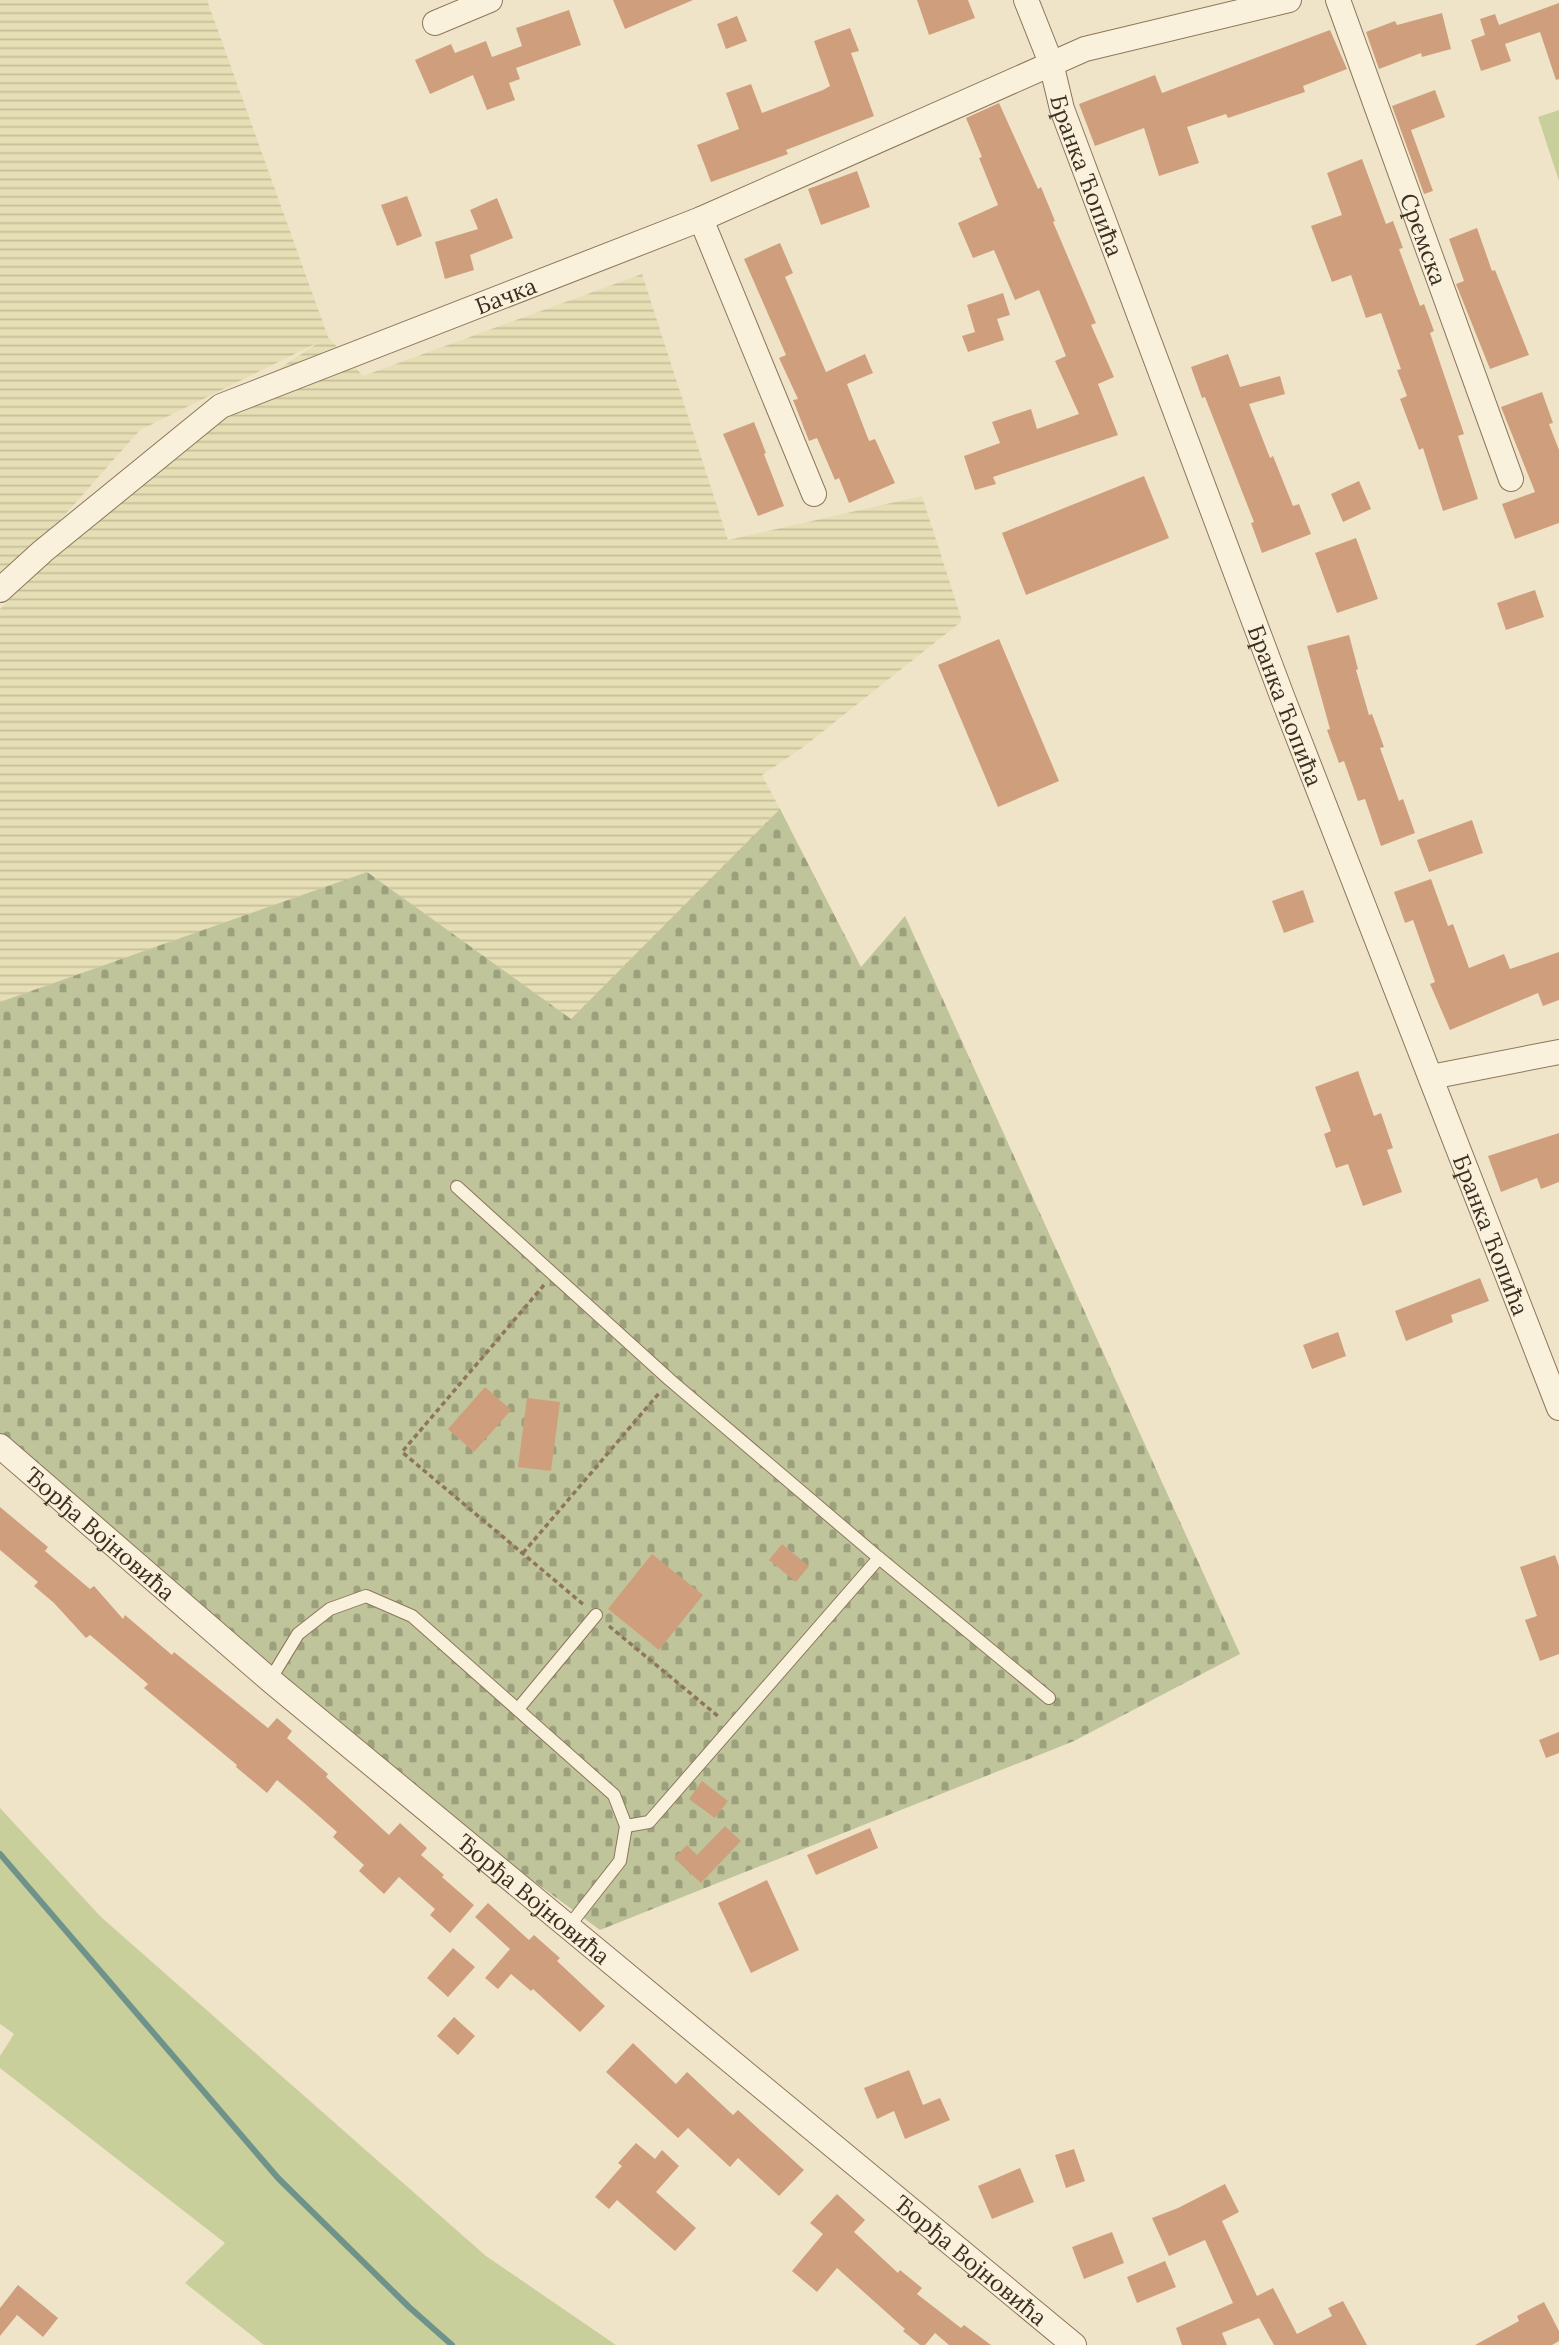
<svg xmlns="http://www.w3.org/2000/svg" width="1559" height="2345" font-family="Lora,serif">
  <style>
    .farmland { fill: url(#farmland-rules) }
    .green { fill: #c9cf9b }
    .cemetery { fill: url(#cemetery-stones) }
    .lines { fill: none; stroke-linecap: round; stroke-linejoin: round }
    .stream { stroke: #6f938a; stroke-width: 6 }
    .building { fill: #cf9f7d }
    .service-casing { stroke: #8d765c; stroke-width: 14 }
    .minor-casing { stroke: #8d765c; stroke-width: 26 }
    .path { stroke: #8d765c; stroke-width: 3.5; stroke-dasharray: 5 3.5; stroke-linecap: butt }
    .service { stroke: #faf1dc; stroke-width: 12 }
    .minor { stroke: #faf1dc; stroke-width: 24 }
    .labels { text-anchor: middle; dominant-baseline: central; stroke-width: 6; stroke-linejoin: round; paint-order: stroke }
    .street-label { font-size: 23px; fill: #3d2e20; stroke: #f7eed8 }
  </style>
  <defs>
    <pattern id="farmland-rules" width="6" height="5" patternUnits="userSpaceOnUse" patternTransform="scale(1.75)"><rect width="6" height="5" fill="#e6deb5"/><path d="M0 2.5h6" fill="none" stroke="#c6bf9b"/></pattern>
    <pattern id="cemetery-stones" width="16" height="16" patternUnits="userSpaceOnUse" patternTransform="scale(1.75)"><rect width="16" height="16" fill="#bfc49a"/><path d="M2 7V4a2 2 0 0 1 4 0v3zM10 15v-3a2 2 0 0 1 4 0v3z" fill="#9ca07d"/></pattern>
  </defs>
  <rect width="100%" height="100%" fill="#f0e4c8"/>
  <polygon class="farmland" points="0,0 207,0 328,337 363,376 642,274 728,540 922,496 962,621 802,748 762,775 780,809 571,1019 367,872 0,1002 0,609 73,534 180,434 321,341 140,430 0,588"/>
  <g class="green">
    <polygon points="1559,110 1559,181 1538,117"/>
    <polygon points="0,1808 101,1917 486,2256 616,2345 264,2345 185,2283 225,2243 0,2068 0,2056 14,2034 0,2024"/>
  </g>
  <polygon class="cemetery" points="780,809 861,967 905,916 1240,1654 1074,1741 600,1930 308,1715 0,1434 0,1002 367,872 571,1019"/>
  <g class="lines">
    <polyline class="stream" points="0,1854 278,2178 409,2307 452,2345"/>
  </g>
  <g class="building">
    <polygon points="613,0 693,0 625,29"/>
    <polygon points="917,0 968,0 975,18 929,35"/>
    <polygon points="1559,3 1559,79 1556,80 1540,32 1505,44 1511,61 1481,71 1471,40 1485,35 1480,19 1495,14 1499,25"/>
    <polygon points="569,10 581,45 516,68 520,79 509,83 515,100 487,110 473,75 430,94 415,60 451,44 455,53 486,41 492,57 522,46 516,28"/>
    <polygon points="1442,13 1451,49 1422,57 1421,53 1379,69 1366,32 1395,21 1397,25"/>
    <polygon points="737,16 747,41 726,49 717,24"/>
    <polygon points="850,28 859,51 851,53 874,116 786,150 788,154 711,182 697,145 739,129 726,93 751,84 762,113 823,90 830,86 814,41"/>
    <polygon points="1330,30 1347,69 1303,86 1305,92 1228,118 1226,114 1187,127 1199,163 1159,176 1144,128 1095,146 1079,104 1155,75 1162,93"/>
    <polygon points="1435,90 1445,117 1411,130 1433,191 1424,194 1392,106"/>
    <polygon points="999,103 1038,189 1041,187 1055,221 1053,222 1096,323 1091,325 1114,377 1098,384 1118,435 993,477 996,484 975,490 964,456 1000,443 992,422 1031,409 1037,429 1079,414 1055,361 1066,356 1039,290 1015,300 994,250 973,258 958,223 998,205 979,158 982,157 966,118"/>
    <polygon points="1362,159 1386,224 1393,221 1403,248 1399,249 1420,306 1424,304 1434,331 1430,333 1464,434 1458,436 1478,499 1443,511 1423,448 1419,450 1400,399 1407,396 1397,370 1401,369 1381,313 1366,318 1351,275 1332,282 1311,226 1342,215 1327,173"/>
    <polygon points="857,171 870,207 821,225 808,189"/>
    <polygon points="407,196 422,236 397,246 381,205"/>
    <polygon points="497,198 513,238 470,255 474,270 445,279 435,242 478,229 470,210"/>
    <polygon points="1477,228 1492,271 1495,270 1529,355 1490,369 1456,284 1464,281 1449,239"/>
    <polygon points="780,243 793,273 785,277 826,372 865,354 873,373 847,384 869,441 875,439 895,483 849,503 839,478 835,480 817,438 809,441 793,400 798,399 779,358 786,355 744,259"/>
    <polygon points="1003,293 1010,315 997,319 1004,340 968,352 962,336 975,332 967,305"/>
    <polygon points="1228,354 1240,387 1280,376 1285,394 1249,404 1270,458 1273,456 1293,506 1299,504 1311,534 1262,553 1251,523 1254,522 1205,397 1202,398 1191,367"/>
    <polygon points="1542,392 1553,423 1549,424 1559,450 1559,523 1515,539 1502,504 1535,492 1501,407"/>
    <polygon points="754,422 766,453 764,454 784,506 758,516 723,434"/>
    <polygon points="1144,476 1169,538 1026,595 1002,533"/>
    <polygon points="1359,481 1371,509 1343,522 1331,494"/>
    <polygon points="1356,538 1378,599 1337,613 1315,553"/>
    <polygon points="1535,590 1544,617 1506,630 1497,603"/>
    <polygon points="1349,635 1358,669 1356,670 1369,715 1372,714 1384,747 1380,748 1399,801 1403,799 1415,833 1381,846 1365,799 1358,801 1344,761 1339,763 1327,730 1330,729 1307,646"/>
    <polygon points="999,639 1059,781 998,807 938,665"/>
    <polygon points="1472,820 1483,853 1429,872 1417,840"/>
    <polygon points="1431,879 1448,926 1453,924 1469,968 1504,954 1510,969 1559,952 1559,1000 1543,1006 1538,993 1450,1030 1430,984 1435,982 1413,920 1405,923 1394,892"/>
    <polygon points="1303,890 1314,922 1284,933 1272,901"/>
    <polygon points="1358,1071 1374,1116 1381,1113 1393,1148 1387,1150 1402,1192 1363,1206 1348,1164 1336,1168 1324,1134 1331,1131 1315,1087"/>
    <polygon points="1559,1133 1559,1182 1541,1189 1537,1178 1501,1192 1488,1156"/>
    <polygon points="1480,1278 1489,1301 1451,1315 1453,1322 1406,1341 1395,1311"/>
    <polygon points="1338,1332 1346,1356 1312,1369 1303,1345"/>
    <polygon points="485,1387 511,1410 474,1452 448,1429"/>
    <polygon points="527,1398 560,1402 551,1471 518,1467"/>
    <polygon points="0,1507 48,1547 45,1551 90,1589 94,1586 123,1619 125,1615 172,1655 174,1652 268,1728 277,1718 292,1731 287,1738 328,1774 326,1777 389,1835 400,1823 427,1848 421,1855 444,1875 442,1877 474,1905 450,1933 430,1915 435,1909 399,1877 384,1894 359,1871 364,1865 333,1837 337,1832 303,1802 277,1780 267,1793 236,1767 237,1765 144,1688 148,1684 90,1635 86,1638 54,1603 34,1586 38,1582 0,1550"/>
    <polygon points="782,1544 809,1566 796,1582 769,1560"/>
    <polygon points="652,1554 703,1595 659,1650 608,1609"/>
    <polygon points="1555,1555 1559,1566 1559,1654 1540,1661 1525,1620 1537,1616 1520,1567"/>
    <polygon points="1559,1732 1559,1753 1546,1758 1539,1740"/>
    <polygon points="702,1781 728,1801 715,1818 689,1799"/>
    <polygon points="725,1826 741,1841 701,1883 674,1858 687,1845 697,1855"/>
    <polygon points="870,1828 878,1848 816,1875 807,1855"/>
    <polygon points="767,1880 799,1950 751,1973 718,1903"/>
    <polygon points="488,1903 529,1940 534,1935 560,1958 557,1961 605,2006 580,2032 533,1989 531,1991 511,1974 498,1989 485,1978 510,1949 475,1917"/>
    <polygon points="453,1948 475,1967 448,1997 427,1978"/>
    <polygon points="454,2017 475,2036 458,2055 437,2036"/>
    <polygon points="633,2043 676,2084 687,2072 733,2115 738,2110 804,2170 779,2196 738,2158 730,2167 688,2128 678,2138 606,2072"/>
    <polygon points="909,2070 923,2105 940,2098 950,2120 905,2139 894,2111 877,2119 864,2088"/>
    <polygon points="636,2143 655,2159 662,2150 679,2166 656,2192 696,2228 675,2251 617,2200 609,2209 595,2197 622,2166 618,2163"/>
    <polygon points="1074,2149 1085,2181 1066,2188 1055,2155"/>
    <polygon points="1020,2168 1034,2202 992,2219 978,2186"/>
    <polygon points="1225,2184 1239,2212 1222,2221 1257,2296 1273,2288 1297,2334 1332,2316 1328,2308 1343,2301 1367,2345 1274,2345 1259,2318 1222,2333 1227,2345 1182,2345 1176,2328 1233,2303 1205,2240 1169,2256 1152,2218 1178,2208"/>
    <polygon points="837,2194 865,2220 854,2232 898,2273 900,2270 922,2288 917,2294 961,2328 964,2325 991,2345 949,2345 935,2333 925,2345 920,2345 903,2331 905,2329 837,2268 817,2292 792,2271 823,2234 810,2223"/>
    <polygon points="1112,2232 1124,2263 1084,2279 1072,2247"/>
    <polygon points="1165,2261 1176,2287 1137,2303 1127,2277"/>
    <polygon points="18,2285 58,2318 43,2337 17,2315 0,2336 0,2308"/>
    <polygon points="1544,2302 1559,2331 1559,2341 1552,2345 1475,2345 1519,2321 1517,2316"/>
  </g>
  <g class="lines">
    <g class="service-casing">
      <g id="service">
        <polyline points="457,1187 670,1380 879,1558 649,1822 626,1826"/>
        <polyline points="879,1558 1049,1698"/>
        <polyline points="270,1680 298,1634 330,1609 366,1596 412,1616 614,1795 626,1826 620,1861 569,1926"/>
        <polyline points="518,1709 596,1615"/>
      </g>
    </g>
    <g class="minor-casing">
      <g id="minor">
        <path id="s1" d="M1026 0 1051 63 1062 109 1282 696 1559 1408"/>
        <path id="s2" d="M1338 0 1511 479"/>
        <polyline points="435,23 490,0"/>
        <polyline points="701,219 814,494"/>
        <path id="s3" d="M0 590 43 551 221 406 701 219 1085 49 1289 0"/>
        <polyline points="1431,1077 1559,1052"/>
        <path id="s4" d="M0 1446 270 1680 1074 2345"/>
      </g>
    </g>
    <g class="path">
      <polyline points="544,1285 402,1452 584,1605"/>
      <polyline points="523,1553 660,1392"/>
      <polyline points="609,1626 719,1717"/>
    </g>
    <use href="#service" class="service"/>
    <use href="#minor" class="minor"/>
  </g>
  <g class="labels">
    <g class="street-label">
      <text stroke="none"><textPath href="#s1" startOffset="186">Бранка Ћопића</textPath></text>
      <text stroke="none"><textPath href="#s2" startOffset="254">Сремска</textPath></text>
      <text stroke="none"><textPath href="#s3" startOffset="593">Бачка</textPath></text>
      <text stroke="none"><textPath href="#s1" startOffset="752">Бранка Ћопића</textPath></text>
      <text stroke="none"><textPath href="#s1" startOffset="1320">Бранка Ћопића</textPath></text>
      <text stroke="none"><textPath href="#s4" startOffset="133">Ђорђа Војновића</textPath></text>
      <text stroke="none"><textPath href="#s4" startOffset="700">Ђорђа Војновића</textPath></text>
      <text stroke="none"><textPath href="#s4" startOffset="1267">Ђорђа Војновића</textPath></text>
    </g>
  </g>
</svg>
